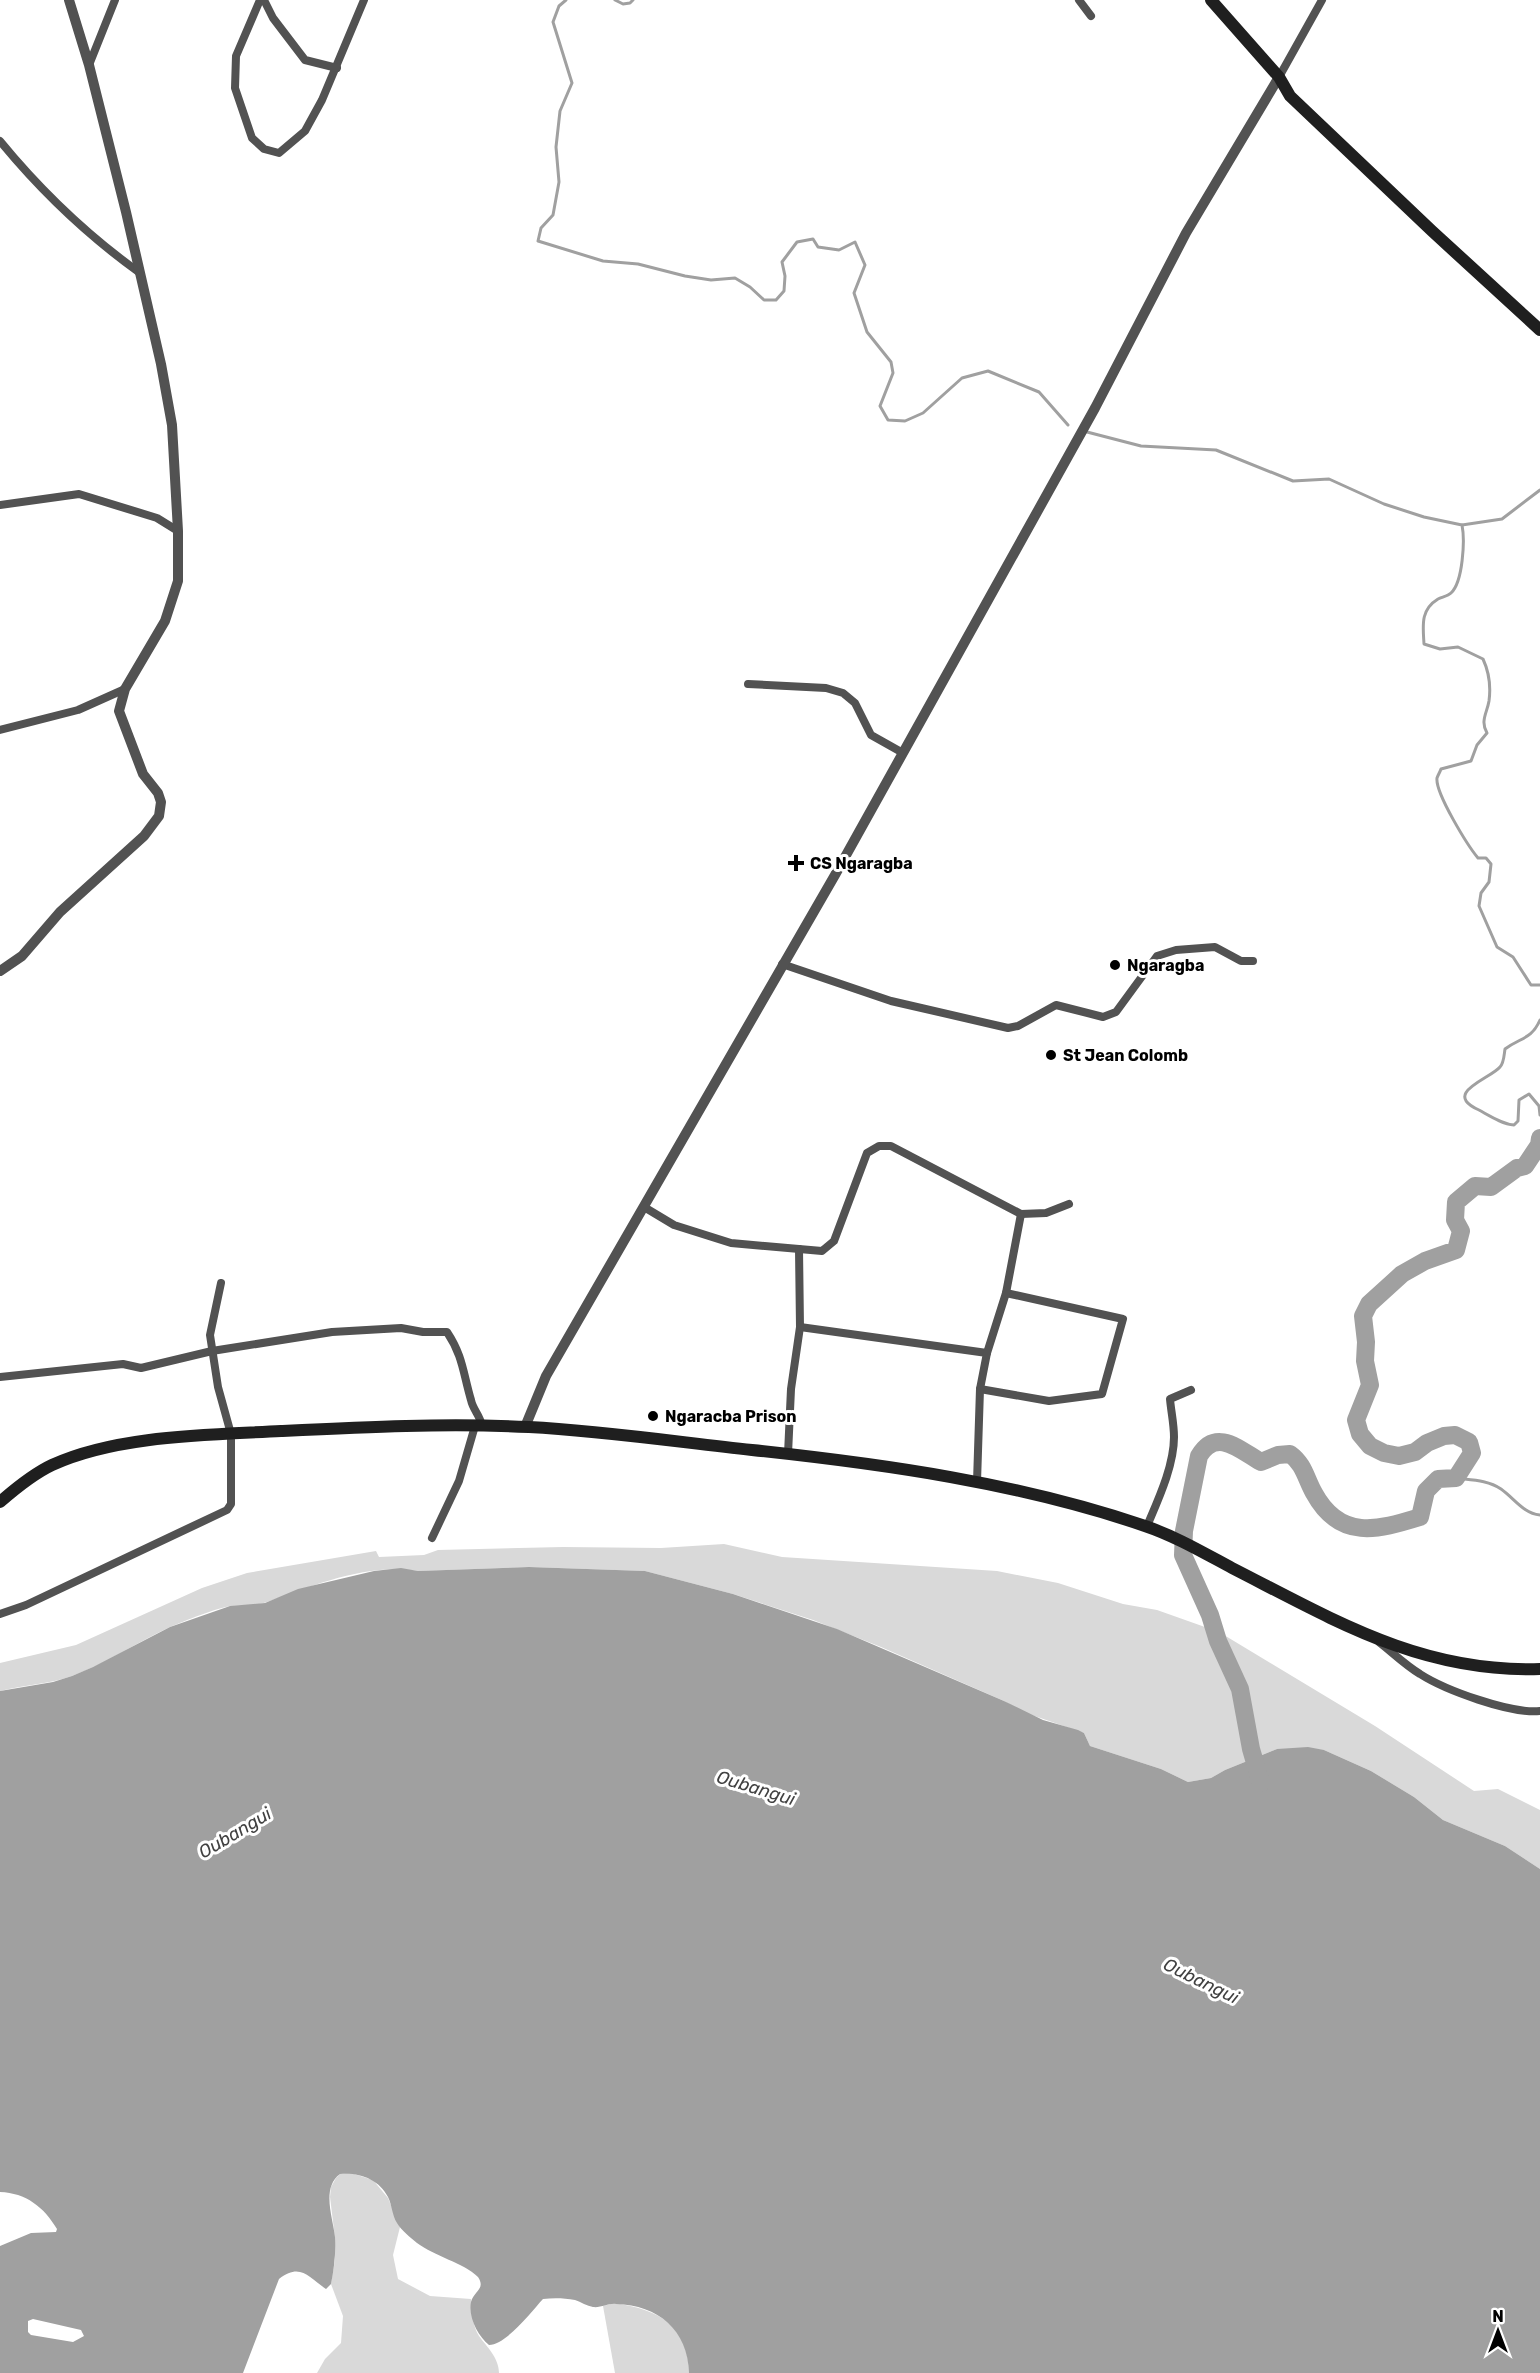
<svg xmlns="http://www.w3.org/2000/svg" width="1540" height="2373" font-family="Rubik,sans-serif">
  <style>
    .green { fill: #d9d9d9 }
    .water { fill: #a0a0a0; fill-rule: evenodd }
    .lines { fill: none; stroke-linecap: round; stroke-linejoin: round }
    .stream { stroke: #a0a0a0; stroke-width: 3 }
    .river { stroke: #a0a0a0; stroke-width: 18 }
    .minor { stroke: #525252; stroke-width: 8 }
    .tertiary { stroke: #525252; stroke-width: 10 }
    .secondary { stroke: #1f1f1f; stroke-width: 12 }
    .poi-dot { fill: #000; stroke: #fff; stroke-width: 2 }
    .labels { text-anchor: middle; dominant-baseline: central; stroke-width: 6; stroke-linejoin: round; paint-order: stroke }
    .poi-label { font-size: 16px; font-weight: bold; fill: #000; stroke: #fff; text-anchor: start }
    .water-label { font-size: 18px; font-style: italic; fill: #414141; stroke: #fff }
  </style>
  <rect width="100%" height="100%" fill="#fff"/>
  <g class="green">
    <path d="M724 1544 782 1557 997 1571 1058 1583 1123 1604 1157 1610 1219 1632 1375 1726 1474 1791 1498 1789 1540 1810V1869L1505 1846 1443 1820 1414 1797 1371 1771 1324 1750 1277 1749 1225 1770 1211 1778 1188 1782 1161 1769 1090 1746 1084 1733 1023 1712 1004 1701 881 1647 813 1620 733 1594 645 1571 529 1567 418 1571C367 1563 315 1585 267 1602 255 1606 243 1605 231 1606 216 1608 185 1621 170 1627 137 1642 107 1663 72 1676 49 1684 24 1685 0 1691V1663L76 1645 202 1588 247 1573 376 1551 379 1557 424 1555 438 1550 563 1547 661 1548Z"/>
    <path d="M351 2173 373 2180 388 2198 400 2227 393 2255 398 2279 430 2296 471 2299C471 2310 473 2327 479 2336 487 2347 499 2358 499 2373H317L325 2359 341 2343 343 2316 331 2284 335 2260V2238L330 2197 331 2187 336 2178 340 2174Z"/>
    <path d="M615 2303C658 2310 688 2324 689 2373H615L603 2306Z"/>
  </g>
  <path class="water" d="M529 1567 645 1571 733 1594 837 1629 1004 1701 1043 1720 1078 1730 1084 1733 1090 1746 1161 1769 1188 1782 1211 1778 1225 1770 1277 1749 1308 1747 1324 1750 1371 1771 1414 1797 1443 1820 1505 1846 1540 1869V2373H689C688 2330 658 2305 616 2304 609 2303 601 2308 593 2307 587 2306 581 2302 575 2300 564 2298 553 2298 543 2299 531 2312 506 2345 489 2345 478 2336 468 2317 471 2302 474 2291 486 2289 478 2277 464 2263 434 2256 417 2243 410 2237 402 2231 397 2223 392 2215 392 2205 388 2197 379 2179 359 2172 340 2174 321 2188 333 2218 335 2237 336 2253 334 2269 331 2284L326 2289C309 2278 301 2262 279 2279L243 2373H0V2246L31 2233 56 2232 57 2229C44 2207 26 2193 0 2192V1691L53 1682 72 1676 93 1667 170 1627 230 1606 265 1603 298 1589 374 1571 401 1568 418 1571ZM33 2319 81 2330 84 2336 73 2342 31 2335 28 2332V2321Z"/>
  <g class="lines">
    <g class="stream">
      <polyline points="566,0 559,6 553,22 572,83 560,111 556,147 559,182 553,215 541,228 538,241 603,261 638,264 685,276 711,280 735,278 750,287 764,300 776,300 784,291 785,276 782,262 797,242 813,239 818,247 839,250 855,242 865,265 854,293 867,332 891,362 893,373 880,406 888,420 905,421 923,413 962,378 988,371 1039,392 1068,425"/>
      <polyline points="615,0 623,4 630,3 633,0"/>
      <path d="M1087 432 1141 446 1216 450 1293 481 1329 479 1384 504 1424 517 1462 525C1465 540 1463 582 1451 593 1448 596 1442 597 1438 599 1420 610 1423 626 1424 644L1440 649 1458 647 1483 659C1489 672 1491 686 1489 701 1487 713 1480 721 1487 733L1477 745 1471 761 1441 769C1440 772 1438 775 1437 778 1435 793 1468 846 1478 858H1486L1491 864 1489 882 1481 893 1479 906 1497 947 1513 957 1531 985H1540"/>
      <polyline points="1462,525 1502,519 1540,490"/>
      <path d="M1540 1020C1531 1040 1521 1037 1505 1049 1504 1055 1504 1063 1500 1067 1490 1079 1441 1093 1479 1110 1490 1116 1502 1124 1514 1125L1518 1121 1519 1100 1529 1094 1539 1106 1540 1115"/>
      <path d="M1456 1478C1472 1480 1488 1480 1501 1489 1515 1499 1523 1513 1540 1515"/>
    </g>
    <path class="river" d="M1261 1783 1251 1749 1240 1689 1218 1641 1210 1615 1183 1555 1184 1531 1199 1456C1216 1427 1240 1450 1261 1462L1278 1455 1290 1454C1304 1464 1306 1479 1314 1493 1340 1541 1378 1530 1420 1517L1426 1491 1438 1479 1456 1478 1472 1453 1469 1442 1455 1435 1444 1436 1427 1443 1415 1452 1399 1456 1384 1453 1370 1446 1360 1434 1356 1420 1370 1385 1365 1361 1366 1342 1363 1316 1369 1304 1402 1274 1425 1261 1456 1250 1461 1231 1455 1220 1456 1202 1475 1186 1491 1187 1517 1168 1525 1166 1539 1145 1540 1138"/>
    <g class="minor">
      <polyline points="260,0 236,56 235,88 252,138 264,149 279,153 305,131 322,100 364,0"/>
      <polyline points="264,0 273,18 305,60 337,68"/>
      <polyline points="1079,0 1091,16"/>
      <polyline points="89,65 115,0"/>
      <polyline points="1279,77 1322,0"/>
      <path d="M0 141C41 191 87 235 140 273"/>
      <polyline points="0,505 79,494 157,518 178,531"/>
      <polyline points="748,684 826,688 843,693 855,703 871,735 903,753"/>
      <polyline points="0,730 78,710 125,689"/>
      <polyline points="782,964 891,1001 1008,1028 1018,1026 1056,1005 1103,1017 1116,1012 1157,956 1176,950 1215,947 1241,961 1253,961"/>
      <polyline points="644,1207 674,1225 731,1243 822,1251 834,1241 867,1153 879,1146 891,1146 1021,1214 1046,1213 1069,1204"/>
      <polyline points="800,1327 987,1353"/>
      <path d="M0 1377 123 1364 141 1368 212 1351 332 1332 401 1328 423 1332H447C463 1356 463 1373 471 1400 473 1410 480 1415 482 1426"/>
      <polyline points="980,1389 1049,1401 1102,1394 1123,1319 1006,1293"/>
      <polyline points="788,1454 791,1389 800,1327 799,1249"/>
      <polyline points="977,1482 980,1389 987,1353 1006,1293 1021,1214"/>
      <path d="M1147 1526C1158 1500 1174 1466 1174 1437 1174 1424 1171 1411 1170 1399L1191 1390"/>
      <polyline points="432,1538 459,1481 475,1426"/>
      <polyline points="0,1614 26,1605 227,1510 231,1504 231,1434 218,1387 210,1335 221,1283"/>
      <path d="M1379 1642C1392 1652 1405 1665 1420 1674 1445 1690 1510 1714 1540 1711"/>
    </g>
    <g class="tertiary">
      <polyline points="0,971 22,956 60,912 144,836 159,816 161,802 158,793 143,774 119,711 125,689 165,621 178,581 178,531 172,425 161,364 126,212 89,65 69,0"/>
      <polyline points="525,1427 546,1376 835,875 1095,408 1186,233 1279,77"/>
    </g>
    <g class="secondary">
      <polyline points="1211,0 1279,77 1290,96 1432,231 1540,330"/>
      <path d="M0 1502C16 1488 33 1474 52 1465 117 1435 209 1435 281 1431 364 1427 446 1423 529 1427 604 1431 678 1442 752 1450 884 1464 1019 1483 1145 1526 1175 1536 1204 1553 1232 1568 1334 1620 1421 1673 1540 1669"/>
    </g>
  </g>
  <g class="poi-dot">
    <path d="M793 854h6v6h6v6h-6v6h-6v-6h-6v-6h6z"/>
    <circle cx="1115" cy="965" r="6"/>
    <circle cx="1051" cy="1055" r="6"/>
    <circle cx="653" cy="1416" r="6"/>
  </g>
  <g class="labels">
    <g class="poi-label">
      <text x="810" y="863">CS Ngaragba</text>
      <text x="1127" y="965">Ngaragba</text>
      <text x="1063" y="1055">St Jean Colomb</text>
      <text x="665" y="1416">Ngaracba Prison</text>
    </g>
    <g class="water-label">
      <text transform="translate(756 1788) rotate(17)">Oubangui</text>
      <text transform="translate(235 1833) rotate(-31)">Oubangui</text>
      <text transform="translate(1201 1981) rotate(26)">Oubangui</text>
    </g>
  </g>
  <g transform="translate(1498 2331)" stroke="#ffffff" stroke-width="4.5" paint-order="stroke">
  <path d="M0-4.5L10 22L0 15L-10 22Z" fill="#000000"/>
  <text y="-9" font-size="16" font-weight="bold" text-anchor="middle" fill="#000000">N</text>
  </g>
</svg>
